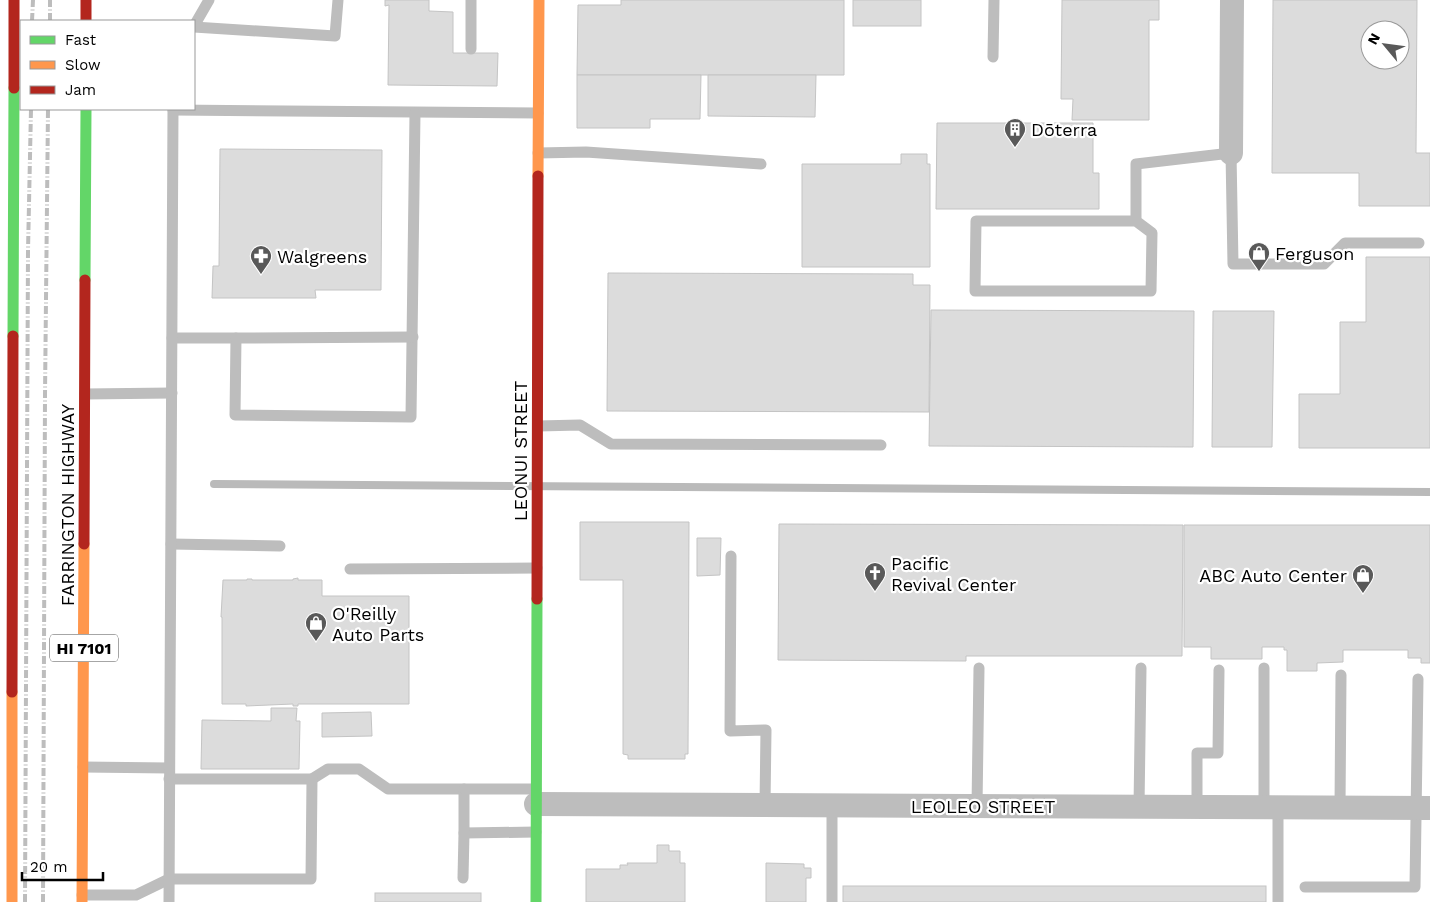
<svg xmlns="http://www.w3.org/2000/svg" width="1430" height="902" font-family="'Work Sans',sans-serif">
  <style>
    .lines { fill: none; stroke-linecap: round; stroke-linejoin: round }
    .stream { stroke: #bababa; stroke-width: 8 }
    .building { fill: #dcdcdc; stroke: #c4c4c4; fill-rule: evenodd }
    .lane { stroke: #bdbdbd; stroke-width: 11 }
    .street { stroke: #bdbdbd; stroke-width: 24 }
    .fast { stroke: #63d668; stroke-width: 11 }
    .slow { stroke: #ff974d; stroke-width: 11 }
    .jam { stroke: #b3261e; stroke-width: 11 }
    .rail { stroke: #bdbdbd; stroke-width: 4; stroke-dasharray: 8 2.5 1 2.5; stroke-linecap: butt }
    .labels { text-anchor: middle; dominant-baseline: central; stroke-width: 4.5; stroke-linejoin: round; paint-order: stroke }
    .shield { fill: #fff; stroke: #4c4c4c; stroke-width: 1 }
    .shield-label { font-size: 16px; font-weight: bold; fill: #000 }
    .poi-label { font-size: 18px; fill: #000; stroke: #fff; text-anchor: start }
    .street-label { font-size: 18px; fill: #000; stroke: #fff }
  </style>
  <rect width="100%" height="100%" fill="#fff"/>
  <g class="lines">
    <polyline class="stream" points="214,484 1430,492"/>
  </g>
  <g class="building">
    <polygon points="385,0 429,0 429,11 453,12 453,53 498,53 497,86 388,85 389,5 385,6"/>
    <polygon points="621,0 844,0 844,75 577,75 578,5 621,5"/>
    <rect x="853" y="0" width="68" height="26"/>
    <polygon points="1062,0 1159,0 1159,20 1149,20 1149,120 1072,120 1073,99 1061,99"/>
    <path d="M1273 0H1417L1416 153H1430V206H1359V173H1272ZM1370 30H1400V60H1370Z"/>
    <polygon points="577,75 701,75 700,119 650,119 650,128 577,128"/>
    <polygon points="708,75 816,75 815,117 708,116"/>
    <polygon points="937,123 1093,123 1093,173 1099,173 1099,209 936,209"/>
    <polygon points="220,149 382,150 381,290 315,290 316,298 212,298 213,266 219,266"/>
    <polygon points="901,154 927,154 927,164 930,164 930,267 802,267 802,164 901,164"/>
    <polygon points="1366,257 1430,257 1430,448 1299,448 1299,394 1340,394 1340,322 1366,322"/>
    <polygon points="608,273 913,274 913,285 930,285 929,412 607,411"/>
    <polygon points="931,310 1194,311 1193,447 929,446"/>
    <polygon points="1213,311 1274,311 1272,447 1212,447"/>
    <polygon points="580,522 689,522 688,754 685,754 685,759 628,759 628,755 623,754 623,580 580,580"/>
    <polygon points="779,524 1183,525 1182,656 966,656 966,661 778,660"/>
    <polygon points="1184,525 1430,525 1430,663 1421,663 1421,658 1408,658 1408,650 1343,650 1343,662 1317,663 1317,671 1287,671 1287,650 1284,650 1284,647 1262,647 1262,659 1211,659 1211,647 1184,647"/>
    <polygon points="697,538 721,538 720,575 697,576"/>
    <polygon points="298,578 298,580 322,580 322,596 409,596 409,704 298,704 298,706 293,706 293,704 246,706 246,704 222,704 222,617 221,617 223,580 247,580 247,579 252,579 252,580 293,580 293,579"/>
    <polygon points="271,708 297,708 296,721 300,721 299,769 201,769 202,720 271,721"/>
    <polygon points="371,712 372,736 322,737 322,713"/>
    <polygon points="657,845 669,845 669,851 680,851 680,863 685,863 685,902 586,902 586,869 620,869 620,865 628,865 627,863 657,863"/>
    <polygon points="766,863 804,864 804,868 811,868 811,878 806,878 806,902 766,902"/>
    <rect x="843" y="886" width="423" height="16"/>
    <rect x="375" y="893" width="106" height="9"/>
  </g>
  <g class="lines">
    <g class="lane">
      <polyline points="471,0 471,49"/>
      <polyline points="194,26 209,0"/>
      <polyline points="194,27 335,36 338,0"/>
      <polyline points="993,57 994,0"/>
      <polyline points="173,110 538,113"/>
      <polyline points="538,153 586,152 761,164"/>
      <polyline points="1136,221 1152,233 1151,291 975,291 976,221 1136,221 1136,164 1231,153 1233,264 1324,264 1345,243 1419,243"/>
      <polyline points="172,338 236,338 235,415 411,417 415,113"/>
      <polyline points="236,338 413,337"/>
      <polyline points="85,394 172,393"/>
      <polyline points="538,426 580,425 611,444 881,445"/>
      <polyline points="171,544 280,546"/>
      <polyline points="731,556 730,731 766,730 765,805"/>
      <polyline points="350,569 537,568"/>
      <polyline points="83,767 169,768"/>
      <polyline points="312,779 328,769 359,769 388,789 464,789 464,833 536,832"/>
      <polyline points="464,789 536,789"/>
      <polyline points="977,806 979,668"/>
      <polyline points="1139,807 1141,668"/>
      <polyline points="1197,807 1197,753 1218,753 1219,670"/>
      <polyline points="1264,807 1264,668"/>
      <polyline points="1340,807 1341,675"/>
      <polyline points="463,878 464,833"/>
      <polyline points="1305,887 1415,887 1418,679"/>
      <polyline points="82,895 136,895 169,879 311,879 312,779 169,779"/>
      <polyline points="169,902 173,109"/>
      <polyline points="832,902 832,806"/>
      <polyline points="1278,902 1278,807"/>
    </g>
    <g class="street">
      <polyline points="1231,153 1232,0"/>
      <polyline points="536,804 1430,808"/>
    </g>
    <g class="fast">
      <polyline points="85,280 86,109"/>
      <polyline points="13,336 14,88"/>
      <polyline points="536,902 537,599"/>
    </g>
    <g class="slow">
      <polyline points="538,176 539,0"/>
      <polyline points="12,902 12,692"/>
      <polyline points="82,902 84,544"/>
    </g>
    <g class="jam">
      <polyline points="86,0 86,21"/>
      <polyline points="14,88 14,0"/>
      <polyline points="84,544 85,280"/>
      <polyline points="537,599 538,176"/>
      <polyline points="12,692 13,336"/>
    </g>
    <g class="rail">
      <polyline points="32,21 33,0"/>
      <polyline points="50,21 50,0"/>
      <polyline points="25,902 28,251 31,109"/>
      <polyline points="43,902 45,395 48,109"/>
    </g>
  </g>
  <defs>
    <g id="building-pin" transform="scale(1.125)"><path d="M0 17L-7.5 6A9.5 9.5 0 1 1 7.5 6Z" fill="#595959" stroke="#fff"/><path d="M-4-6H4V6H1V3H-1V6H-4ZM-2.5-4.3h1.7v1.8h-1.7ZM.8-4.3h1.7v1.8H.8ZM-2.5-1h1.7V.8h-1.7ZM.8-1h1.7V.8H.8Z" fill="#fff"/></g>
    <g id="shop-pin" transform="scale(1.125)"><path d="M0 17L-7.5 6A9.5 9.5 0 1 1 7.5 6Z" fill="#595959" stroke="#fff"/><path d="M-5-2.5h2.3a2.7 3.5 0 0 1 5.4 0H5L5.5 6h-11ZM-1.5-2.5h3a1.5 2.3 0 0 0-3 0Z" fill="#fff"/></g>
    <g id="pharmacy-pin" transform="scale(1.125)"><path d="M0 17L-7.5 6A9.5 9.5 0 1 1 7.5 6Z" fill="#595959" stroke="#fff"/><path d="M-2-6h4v4h4v4h-4v4h-4v-4h-4v-4h4Z" fill="#fff"/></g>
    <g id="church-pin" transform="scale(1.125)"><path d="M0 17L-7.5 6A9.5 9.5 0 1 1 7.5 6Z" fill="#595959" stroke="#fff"/><path d="M-1.2-6h2.4v3.5h3.3v2.4h-3.3V6h-2.4V-.1h-3.3v-2.4h3.3Z" fill="#fff"/></g>
  </defs>
  <g fill-rule="evenodd">
    <use href="#building-pin" x="1015" y="129"/>
    <use href="#shop-pin" x="1259" y="253"/>
    <use href="#pharmacy-pin" x="261" y="256"/>
    <use href="#church-pin" x="875" y="573"/>
    <use href="#shop-pin" x="1363" y="575"/>
    <use href="#shop-pin" x="316" y="623"/>
  </g>
  <g class="labels">
    <rect class="shield" x="50" y="634.5" width="68" height="27" rx="4"/>
    <g class="shield-label">
      <text x="84" y="648">HI 7101</text>
    </g>
    <g class="poi-label">
      <text x="1031" y="129">Dōterra</text>
      <text x="1275" y="253">Ferguson</text>
      <text x="277" y="256">Walgreens</text>
      <text x="891" y="563">Pacific<tspan x="891" dy="21">Revival Center</tspan></text>
      <text x="1347" y="575" text-anchor="end">ABC Auto Center</text>
      <text x="332" y="613">O'Reilly<tspan x="332" dy="21">Auto Parts</tspan></text>
    </g>
    <g class="street-label">
      <text transform="translate(520 451) rotate(-90)">LEONUI STREET</text>
      <text transform="translate(67 505) rotate(-90)">FARRINGTON HIGHWAY</text>
      <text x="983" y="806">LEOLEO STREET</text>
    </g>
  </g>
  <rect x="20" y="20" width="175" height="90" fill="#ffffff" stroke="#999999"/>
  <rect x="30" y="36" width="25" height="8" fill="#63d668" stroke="#999999"/>
  <text x="65" y="45" font-size="15" fill="#000000">Fast</text>
  <rect x="30" y="61" width="25" height="8" fill="#ff974d" stroke="#999999"/>
  <text x="65" y="70" font-size="15" fill="#000000">Slow</text>
  <rect x="30" y="86" width="25" height="8" fill="#b3261e" stroke="#999999"/>
  <text x="65" y="95" font-size="15" fill="#000000">Jam</text>
  <g transform="translate(1385 45) rotate(299)"><circle r="24" fill="#ffffff" stroke="#999999"/>
  <path d="M0-4L9 19L0 12L-9 19Z" fill="#595959"/>
  <text y="-8" font-size="14" font-weight="bold" text-anchor="middle" fill="#000000">N</text>
  </g>
  <path d="M22 872v8h81v-8" fill="none" stroke="#000000" stroke-width="2.5"/>
  <text x="30" y="872" font-size="15" fill="#000000" stroke="#ffffff" stroke-width="4" paint-order="stroke">20 m</text>
</svg>
